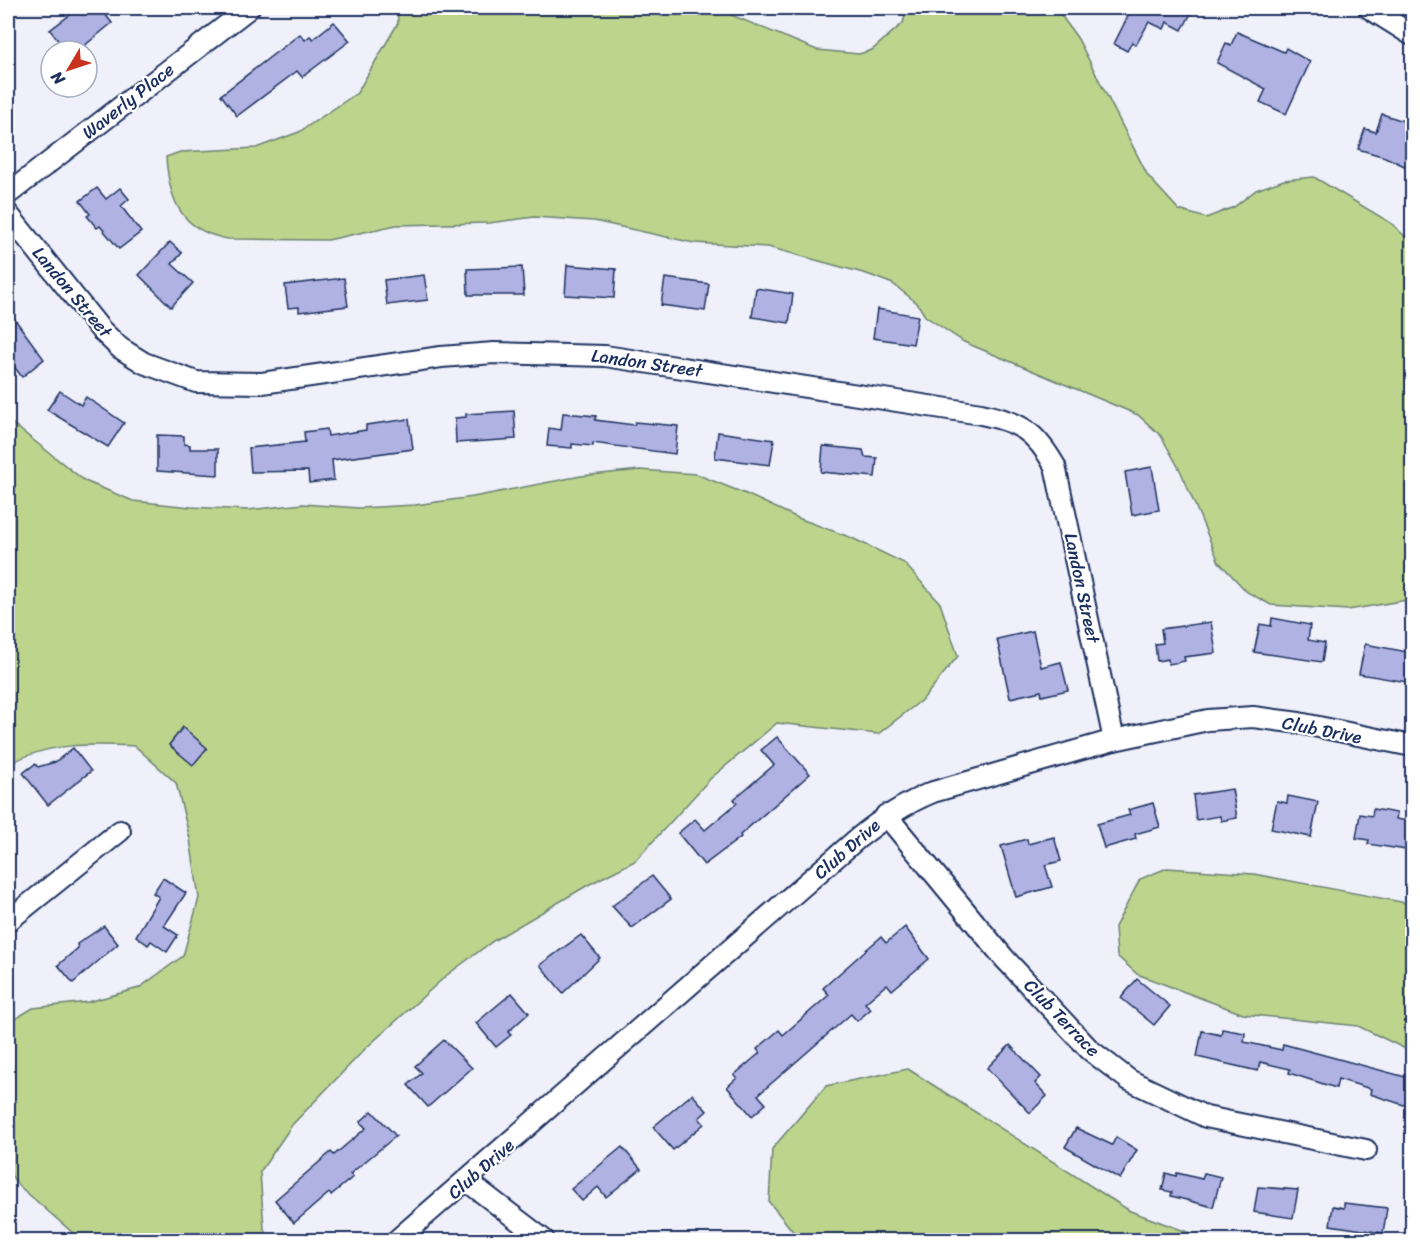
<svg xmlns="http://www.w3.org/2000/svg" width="1420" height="1248" font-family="Sriracha,sans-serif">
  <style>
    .green { fill: #bcd48b; stroke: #6c8274; stroke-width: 1.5 }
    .building { fill: #afb2e3; stroke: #1b2f5e; stroke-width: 1.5 }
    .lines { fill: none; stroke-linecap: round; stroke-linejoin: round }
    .street-casing { stroke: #1b2f5e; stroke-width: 24 }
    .street { stroke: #fff; stroke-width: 20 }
    .labels { text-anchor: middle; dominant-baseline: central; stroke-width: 4.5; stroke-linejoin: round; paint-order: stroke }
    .street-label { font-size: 18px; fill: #1b2f5e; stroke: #fff }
  </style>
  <rect width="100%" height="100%" fill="#eff0f9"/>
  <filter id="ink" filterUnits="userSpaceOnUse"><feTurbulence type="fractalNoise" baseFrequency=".0167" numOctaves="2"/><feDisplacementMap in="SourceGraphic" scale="12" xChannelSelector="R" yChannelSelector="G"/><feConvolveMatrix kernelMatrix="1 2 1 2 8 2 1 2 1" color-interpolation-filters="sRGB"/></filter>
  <g filter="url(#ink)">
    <g class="green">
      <path d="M397 8H714L817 50 859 54 872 50 903 23 907 8H1056L1078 39 1148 176 1179 210 1206 218 1234 207 1256 190 1284 180 1314 177 1391 223 1412 243V599L1348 610 1271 605 1247 592 1219 562 1181 472 1161 436 1138 415 964 342 925 316 917 303 893 284 867 274 768 247 694 243 594 221 534 217 489 223 396 225 328 240 228 239C181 231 169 200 166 157L180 152 256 148 299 132 357 93 398 23Z"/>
      <path d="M8 420 85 481 133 501 191 507 248 510 303 504 359 508 415 505 473 497 581 476 640 470 696 474 746 494 798 518 852 538 904 563 940 603 958 656 923 699 878 734 777 723 710 779 635 861 588 885 493 941 447 975 366 1048 292 1125 260 1172 264 1229 268 1240H81L18 1185 8 1171V1023L33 1008 88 1002 139 988 183 956 199 898 190 839 176 783 135 746C91 744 47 742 8 765Z"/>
      <polygon points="1167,868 1254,874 1412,904 1412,1052 1358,1026 1243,1014 1137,974 1117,956 1115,927 1140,879"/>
      <polygon points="908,1069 1130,1211 1209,1240 800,1240 769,1202 772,1149 826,1086"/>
    </g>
    <g class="building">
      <polygon points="79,8 100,8 112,23 78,51 66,51 50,30"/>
      <polygon points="1120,8 1194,8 1182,30 1167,22 1164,29 1149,22 1136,45 1132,42 1127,51 1114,44 1130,12"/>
      <polygon points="334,22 350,41 302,77 297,71 237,116 221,95 300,34 305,40 310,36 313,39"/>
      <polygon points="1237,32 1284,52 1286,48 1310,62 1286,114 1260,102 1266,89 1217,63 1226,43 1231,45"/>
      <polygon points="1382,114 1413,124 1413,170 1385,157 1358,149 1365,129 1376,132"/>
      <polygon points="97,188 106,199 120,188 129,199 121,206 141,232 119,249 100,226 97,228 87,216 90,214 80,201"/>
      <polygon points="170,242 182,253 172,264 193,283 171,307 139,275"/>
      <polygon points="567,265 616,269 614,298 565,295"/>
      <polygon points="522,267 524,295 468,295 467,269"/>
      <polygon points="424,275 428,300 387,305 384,280"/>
      <polygon points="344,278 348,306 299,312 299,307 288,308 285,285"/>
      <polygon points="665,278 709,284 705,311 661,305"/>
      <polygon points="756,288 793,294 789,323 752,317"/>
      <polygon points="877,309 918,316 913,344 873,338"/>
      <polygon points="8,310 44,359 22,377 8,359"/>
      <polygon points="60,391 81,405 86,397 124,423 108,447 47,410"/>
      <polygon points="514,411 516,439 456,443 455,418 466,417 466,414"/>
      <polygon points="563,413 596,416 595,420 634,425 635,422 678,426 675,454 593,443 593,446 572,444 572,448 547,446 549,428 561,430"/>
      <polygon points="409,419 413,449 332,460 334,480 309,483 308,471 251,472 249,448 305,442 304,432 327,429 328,436 366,430 366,425"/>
      <polygon points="718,432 774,440 770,465 715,458"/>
      <polygon points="157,435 184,436 184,444 190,445 190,449 218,449 218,475 157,471"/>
      <polygon points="823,446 863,450 865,457 877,458 875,477 821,472"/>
      <polygon points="1152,467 1159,510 1132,515 1125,472"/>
      <polygon points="1272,618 1310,625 1308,640 1325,643 1322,662 1254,652 1260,624 1271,626"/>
      <polygon points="1211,622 1216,653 1184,657 1185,661 1169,664 1168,659 1157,661 1155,644 1163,643 1161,629"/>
      <polygon points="1033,631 1041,667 1061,662 1068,690 1042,696 1041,691 1010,698 997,639"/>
      <polygon points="1365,644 1413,653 1413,679 1408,678 1407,682 1359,674"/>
      <polygon points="183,727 207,748 193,765 169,745"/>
      <polygon points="777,737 810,774 740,835 741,837 704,865 678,833 695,819 705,830 737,803 734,799 774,765 761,750"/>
      <polygon points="73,748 91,771 48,805 23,773 35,764 38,767 55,762"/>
      <polygon points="1232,789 1237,818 1221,821 1220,816 1196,820 1193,795"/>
      <polygon points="1288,796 1318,802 1311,837 1271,829 1277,801 1287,803"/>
      <polygon points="1153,803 1160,827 1135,834 1136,839 1104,848 1097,824 1130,815 1128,810"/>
      <polygon points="1373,809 1397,813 1396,819 1413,822 1413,851 1368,844 1369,840 1356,838 1360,814 1372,816"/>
      <polygon points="1054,837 1061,861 1045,865 1052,887 1016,897 1001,846 1027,839 1028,844"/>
      <polygon points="652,876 671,899 632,928 612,906"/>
      <polygon points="163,878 186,893 164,926 178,935 167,952 151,941 148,945 136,936 159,897 153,893"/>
      <polygon points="104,926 118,944 73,983 58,965 78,948 77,944"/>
      <polygon points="905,927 929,959 892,990 887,984 865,1003 871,1009 857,1021 851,1014 758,1095 766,1104 752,1116 727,1087 737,1078 734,1075 760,1053 757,1049 779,1030 783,1035 829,995 823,988 867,949 881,937 886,943"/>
      <polygon points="581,935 600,958 563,993 540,965"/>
      <polygon points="1137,979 1170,1006 1154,1025 1121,998"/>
      <polygon points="512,993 529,1013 508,1032 511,1035 496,1047 476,1023"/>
      <polygon points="1222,1029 1245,1033 1244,1042 1282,1050 1283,1044 1413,1079 1413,1108 1370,1094 1371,1089 1338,1079 1336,1088 1289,1073 1290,1069 1260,1062 1258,1071 1197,1057 1202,1031 1221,1035"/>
      <polygon points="444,1040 472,1068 428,1107 408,1085 422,1073 415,1066"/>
      <polygon points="1010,1045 1041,1077 1035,1083 1047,1096 1030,1113 987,1068"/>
      <polygon points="692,1094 707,1111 699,1118 704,1124 673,1150 653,1127"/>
      <polygon points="372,1111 396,1136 350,1174 353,1177 331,1195 329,1193 294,1223 275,1200 331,1152 334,1155 366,1128 360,1122"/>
      <polygon points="1076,1128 1112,1145 1116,1137 1137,1150 1120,1179 1065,1147"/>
      <polygon points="622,1147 641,1169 606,1197 598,1187 582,1201 571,1189"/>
      <polygon points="1166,1173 1176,1176 1177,1173 1202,1179 1204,1173 1221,1177 1213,1207 1171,1196 1172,1192 1162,1190"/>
      <polygon points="1258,1187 1298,1190 1293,1218 1254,1212"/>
      <polygon points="1344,1203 1387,1208 1383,1233 1330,1225 1333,1206 1344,1208"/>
    </g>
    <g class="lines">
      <g class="street-casing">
        <g id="street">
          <polyline points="1369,8 1412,35"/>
          <polyline points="8,194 249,8"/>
          <path d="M8 214 101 330 120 348 144 363 196 382 262 383 441 357 494 353 605 356 981 414C1020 422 1035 431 1055 466L1114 740"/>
          <polyline points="886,815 1004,958 1090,1050 1129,1080 1206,1117 1366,1150"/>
          <polyline points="8,921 120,831"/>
          <polyline points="467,1181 544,1240"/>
          <path d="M397 1240 857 839C882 819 904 804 933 792L1114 740 1208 720 1253 717 1299 723 1412 746"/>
        </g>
      </g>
      <use href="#street" class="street"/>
    </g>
  </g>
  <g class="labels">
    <g class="street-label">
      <text transform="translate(128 101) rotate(-38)">Waverly Place</text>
      <text transform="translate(72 292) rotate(50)">Landon Street</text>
      <text transform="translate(647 363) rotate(8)">Landon Street</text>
      <text transform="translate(1082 588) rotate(78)">Landon Street</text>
      <text transform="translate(1322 730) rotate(11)">Club Drive</text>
      <text transform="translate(847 849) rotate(-41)">Club Drive</text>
      <text transform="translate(1062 1018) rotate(46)">Club Terrace</text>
      <text transform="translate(481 1169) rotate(-41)">Club Drive</text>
    </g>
  </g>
  <rect width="1420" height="1248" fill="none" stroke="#fff" stroke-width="30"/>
  <rect x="15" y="15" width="1390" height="1218" fill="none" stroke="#1b2f5e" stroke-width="2" filter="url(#ink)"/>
  <g transform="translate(69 69) rotate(231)"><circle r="28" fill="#ffffff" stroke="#a4acbf" stroke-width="1.5"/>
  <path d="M0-4.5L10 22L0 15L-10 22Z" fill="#c8321e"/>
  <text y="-9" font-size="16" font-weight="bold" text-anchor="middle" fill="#1b2f5e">N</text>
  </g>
</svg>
